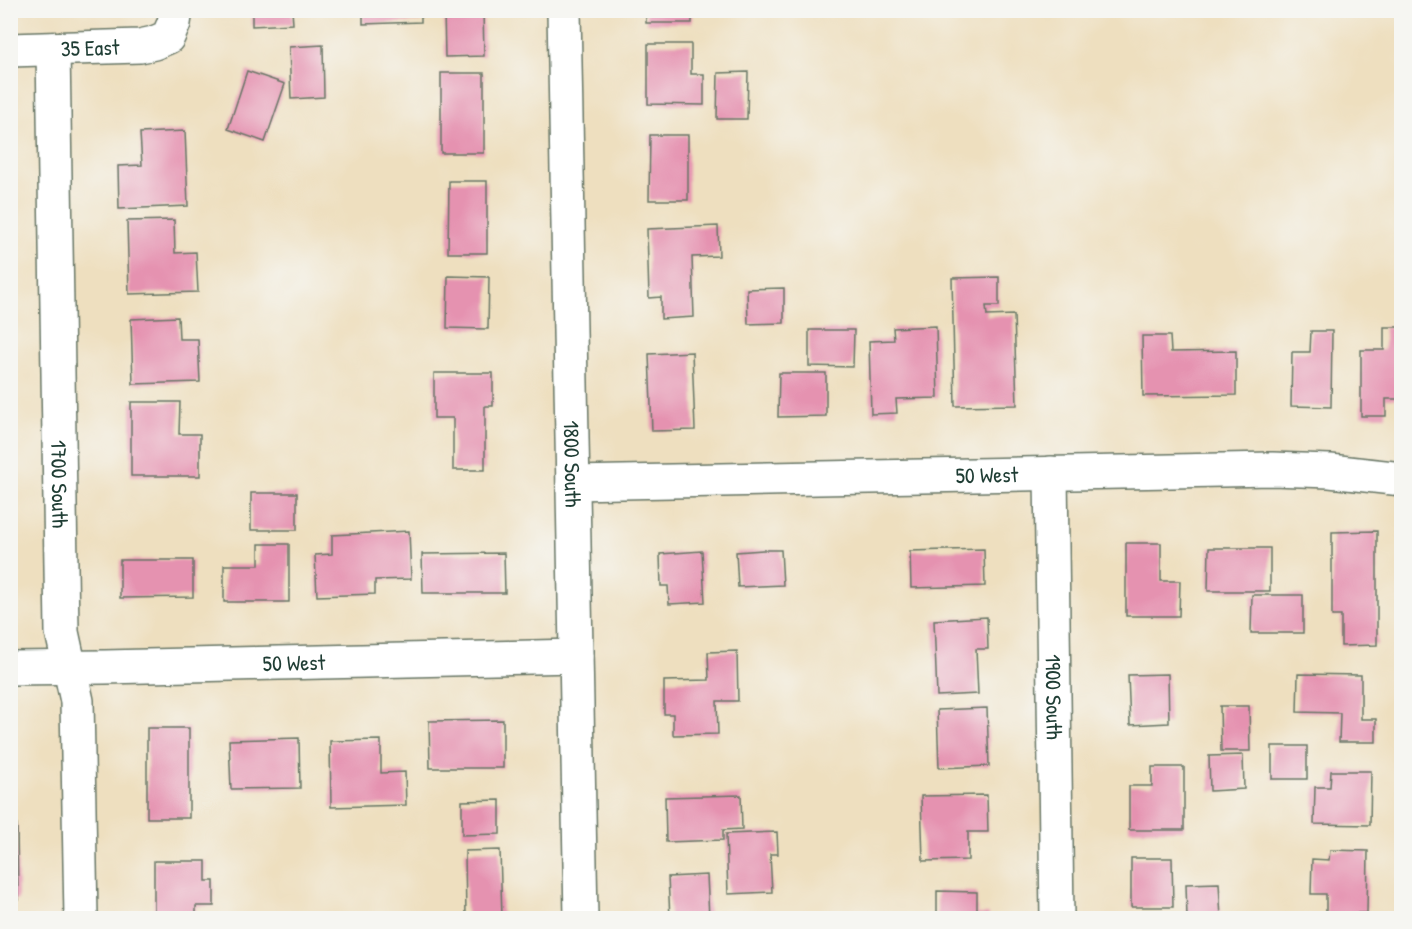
<svg xmlns="http://www.w3.org/2000/svg" width="1412" height="929" font-family="'Patrick Hand',sans-serif">
  <style>
    .building { fill: #e592b0 }
    .lines { fill: none; stroke-linecap: round; stroke-linejoin: round }
    .street-casing { stroke: #677665; stroke-width: 36 }
    .secondary-casing { stroke: #677665; stroke-width: 36 }
    .street { stroke: #fff; stroke-width: 33 }
    .secondary { stroke: #fff; stroke-width: 33 }
    .labels { text-anchor: middle; dominant-baseline: central; stroke-width: 4.5; stroke-linejoin: round; paint-order: stroke }
    .street-label { font-size: 22px; fill: #1f3d34; stroke: #f6f6f2 }
  </style>
  <rect width="100%" height="100%" fill="#f6f6f2"/>
  <filter id="ink" filterUnits="userSpaceOnUse"><feTurbulence type="fractalNoise" baseFrequency=".0167" numOctaves="2"/><feDisplacementMap in="SourceGraphic" scale="12" xChannelSelector="R" yChannelSelector="G"/><feConvolveMatrix kernelMatrix="1 2 1 2 8 2 1 2 1" color-interpolation-filters="sRGB"/></filter>
  <filter id="wash" filterUnits="userSpaceOnUse"><feTurbulence type="fractalNoise" baseFrequency=".008" numOctaves="4" result="noise"/><feDisplacementMap in="SourceGraphic" scale="24" xChannelSelector="R" yChannelSelector="G"/><feGaussianBlur stdDeviation="1.35" result="paint"/><feColorMatrix in="noise" values="0 0 0 0 0 0 0 0 0 0 0 0 0 0 0 0 0 1.4 0 .05"/><feComposite in="paint" operator="in"/></filter>
  <g filter="url(#wash)">
    <rect width="100%" height="100%" fill="#eedfbf"/>
    <g id="blocks">
      <g class="building">
        <polygon points="252,10 292,10 293,24 252,26"/>
        <polygon points="363,10 421,10 421,22 363,24"/>
        <polygon points="444,10 483,10 484,56 445,57"/>
        <rect x="646" y="10" width="46" height="13"/>
        <polygon points="648,44 691,44 691,74 704,74 704,105 648,104"/>
        <polygon points="323,45 324,97 291,99 289,47"/>
        <polygon points="247,71 285,84 265,142 228,129"/>
        <polygon points="748,72 747,119 717,119 718,73"/>
        <rect x="441" y="73" width="43" height="80"/>
        <polygon points="185,131 188,206 119,209 118,166 142,165 140,133"/>
        <polygon points="650,135 688,135 688,200 649,200"/>
        <polygon points="449,181 487,181 487,253 448,253"/>
        <polygon points="174,220 175,253 196,252 198,292 129,294 127,221"/>
        <polygon points="718,226 719,256 692,257 694,317 661,319 661,297 649,298 647,229"/>
        <polygon points="448,276 489,277 488,329 447,328"/>
        <polygon points="999,277 999,306 986,306 987,316 1014,315 1017,405 955,406 952,278"/>
        <polygon points="784,288 784,323 748,324 747,289"/>
        <polygon points="178,317 179,339 198,339 200,382 133,384 131,319"/>
        <polygon points="936,326 938,398 896,399 897,413 871,414 869,341 894,340 893,328"/>
        <polygon points="1384,327 1402,327 1402,399 1386,399 1386,416 1361,416 1361,350 1384,350"/>
        <polygon points="809,330 854,330 853,367 809,366"/>
        <polygon points="1311,331 1332,331 1331,407 1291,406 1292,352 1310,352"/>
        <polygon points="1142,336 1170,336 1171,352 1236,351 1236,395 1143,396"/>
        <polygon points="692,352 695,430 652,431 649,354"/>
        <polygon points="434,373 493,373 493,406 485,406 485,470 453,470 453,418 434,418"/>
        <polygon points="779,373 826,373 826,416 778,417"/>
        <polygon points="131,402 180,402 179,434 200,434 200,476 131,476"/>
        <rect x="251" y="493" width="46" height="37"/>
        <polygon points="409,531 411,579 375,580 375,594 317,596 315,555 332,554 332,535"/>
        <polygon points="1377,531 1377,645 1341,646 1341,616 1332,616 1332,532"/>
        <polygon points="1126,543 1161,543 1161,581 1180,581 1179,616 1126,616"/>
        <polygon points="259,544 289,544 289,602 224,602 224,565 259,565"/>
        <polygon points="1209,548 1270,548 1270,591 1208,591"/>
        <polygon points="984,549 985,586 911,588 910,551"/>
        <polygon points="763,550 781,550 783,585 738,587 736,552"/>
        <polygon points="702,551 705,602 669,604 668,586 661,586 660,554"/>
        <polygon points="504,553 505,593 423,593 422,554"/>
        <polygon points="120,560 193,560 193,597 120,598"/>
        <polygon points="1252,595 1303,595 1303,633 1251,633"/>
        <polygon points="987,617 988,649 976,649 978,694 937,696 934,620"/>
        <polygon points="737,651 738,701 717,701 718,734 673,735 673,714 664,714 664,681 709,680 708,652"/>
        <polygon points="1168,674 1169,723 1130,725 1128,675"/>
        <polygon points="1298,674 1361,675 1361,719 1376,719 1376,742 1339,742 1340,713 1297,712"/>
        <polygon points="1220,706 1249,706 1250,751 1221,751"/>
        <polygon points="987,708 989,766 939,768 937,710"/>
        <polygon points="503,720 503,768 430,768 429,721"/>
        <rect x="147" y="728" width="42" height="90"/>
        <polygon points="299,738 300,788 231,789 229,740"/>
        <polygon points="381,740 381,773 405,772 406,805 331,807 330,741"/>
        <rect x="1272" y="746" width="35" height="33"/>
        <polygon points="1243,755 1244,789 1210,791 1209,756"/>
        <polygon points="1152,767 1184,767 1184,830 1129,830 1129,786 1152,786"/>
        <polygon points="1331,771 1371,771 1370,825 1314,824 1315,787 1330,787"/>
        <polygon points="741,795 742,829 723,830 723,840 666,842 665,797"/>
        <polygon points="987,795 988,832 968,832 968,860 923,861 921,796"/>
        <polygon points="500,800 500,834 462,835 462,801"/>
        <polygon points="10,825 17,825 18,900 10,900"/>
        <polygon points="777,832 778,854 770,854 772,892 728,894 726,834"/>
        <polygon points="500,850 502,918 466,918 465,851"/>
        <polygon points="1330,850 1368,851 1367,913 1358,913 1358,918 1326,918 1326,894 1311,894 1312,859 1329,860"/>
        <polygon points="1131,858 1172,858 1173,907 1131,907"/>
        <polygon points="154,861 206,861 206,881 214,881 214,906 196,906 196,918 154,918"/>
        <polygon points="707,875 709,918 670,918 668,877"/>
        <polygon points="1219,883 1221,918 1187,918 1186,884"/>
        <polygon points="937,891 977,892 977,914 989,914 989,918 937,918"/>
      </g>
    </g>
  </g>
  <g filter="url(#ink)">
    <use href="#blocks" fill-opacity="0" stroke="#677665" stroke-width="1.5"/>
    <g class="lines">
      <g class="street-casing">
        <g id="street">
          <path id="s1" d="M53 49 62 632 77 701 81 918"/>
          <path id="s2" d="M10 50 140 46 154 43 168 37 174 23 176 10"/>
          <path id="s3" d="M1051 473 1057 918"/>
          <path id="s4" d="M573 483 1272 469 1330 471 1402 479"/>
          <path id="s5" d="M10 668 105 667 576 656"/>
        </g>
      </g>
      <g class="secondary-casing">
        <g id="secondary">
          <path id="s6" d="M564 10 581 918"/>
        </g>
      </g>
      <use href="#street" class="street"/>
      <use href="#secondary" class="secondary"/>
    </g>
  </g>
  <g class="labels">
    <g class="street-label">
      <text stroke="none"><textPath href="#s2" startOffset="80">35 East</textPath></text>
      <text stroke="none"><textPath href="#s6" startOffset="454">1800 South</textPath></text>
      <text stroke="none"><textPath href="#s4" startOffset="414">50 West</textPath></text>
      <text stroke="none"><textPath href="#s1" startOffset="435">1700 South</textPath></text>
      <text stroke="none"><textPath href="#s5" startOffset="284">50 West</textPath></text>
      <text stroke="none"><textPath href="#s3" startOffset="224">1900 South</textPath></text>
    </g>
  </g>
  <rect width="1412" height="929" fill="none" stroke="#f6f6f2" stroke-width="36"/>
</svg>
